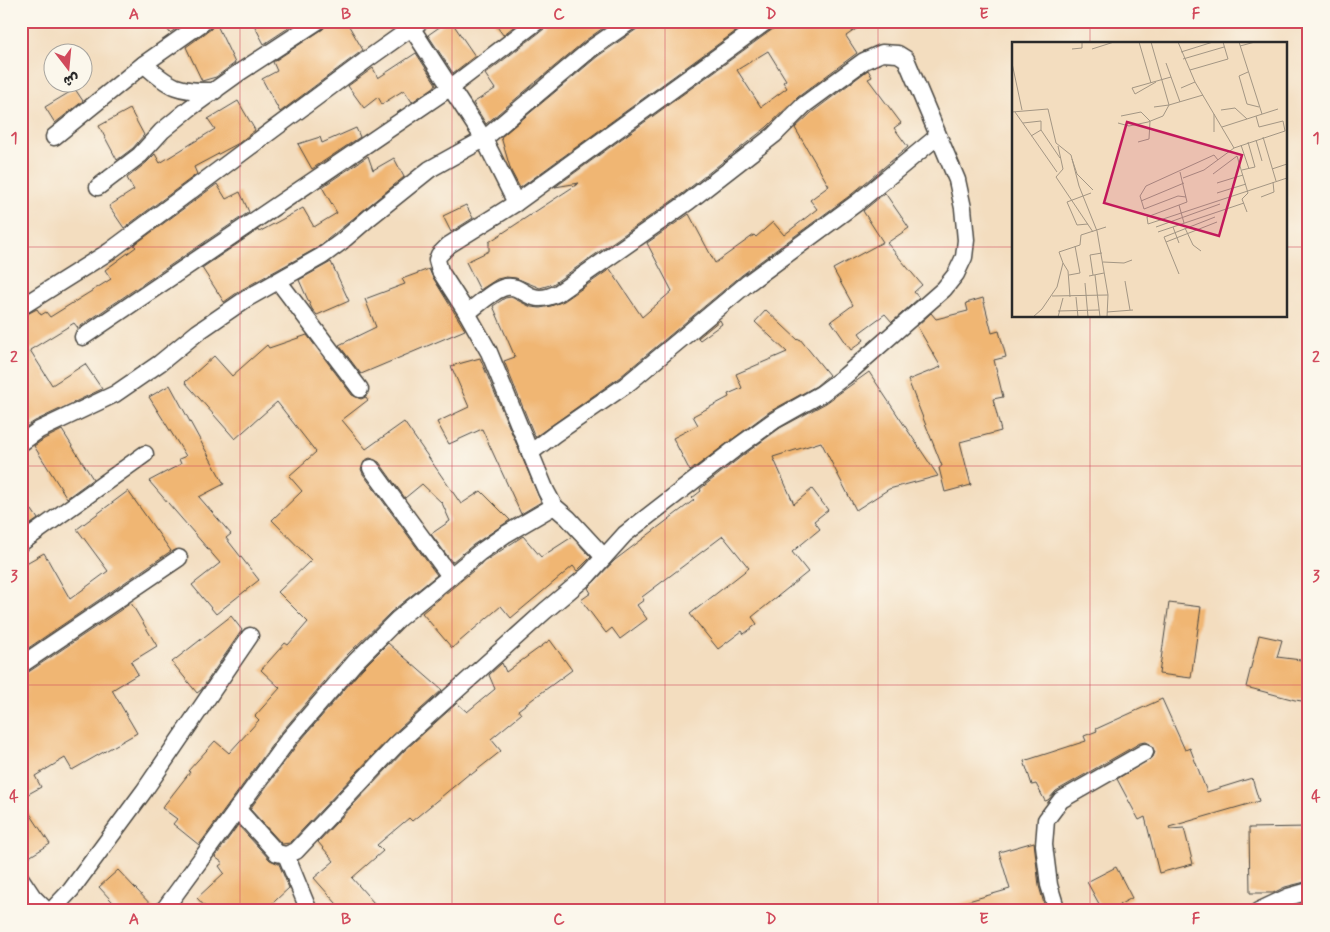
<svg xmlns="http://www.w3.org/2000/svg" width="1330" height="932" font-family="Mynerve,'Playpen Sans Arabic',sans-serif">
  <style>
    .building { fill: #f0b673; fill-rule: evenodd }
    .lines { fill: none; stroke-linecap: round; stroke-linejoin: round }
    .street-casing { stroke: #494641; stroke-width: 19 }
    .street { stroke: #fff; stroke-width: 16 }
    .grid { fill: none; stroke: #d1495b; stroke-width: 1; stroke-opacity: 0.55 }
    .inset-road { fill: none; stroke: #a39684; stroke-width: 1 }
    .view { fill: #c2185b; fill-opacity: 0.15; stroke: #c2185b; stroke-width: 2.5 }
    .inset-edge { fill: none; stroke: #2b2b2b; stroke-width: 2.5 }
    .neatline { fill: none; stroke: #d1495b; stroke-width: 2 }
    .grid-label { font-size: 16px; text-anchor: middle; font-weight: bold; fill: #d1495b }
  </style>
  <rect width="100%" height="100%" fill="#fbf7ec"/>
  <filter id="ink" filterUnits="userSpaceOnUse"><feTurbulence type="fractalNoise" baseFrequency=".02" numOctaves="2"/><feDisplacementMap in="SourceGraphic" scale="10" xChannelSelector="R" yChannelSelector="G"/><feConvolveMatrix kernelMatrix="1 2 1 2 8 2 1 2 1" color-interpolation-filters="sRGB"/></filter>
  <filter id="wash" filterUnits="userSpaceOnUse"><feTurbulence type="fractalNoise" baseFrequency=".0096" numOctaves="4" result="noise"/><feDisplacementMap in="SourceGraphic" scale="20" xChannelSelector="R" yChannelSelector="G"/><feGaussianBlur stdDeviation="1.12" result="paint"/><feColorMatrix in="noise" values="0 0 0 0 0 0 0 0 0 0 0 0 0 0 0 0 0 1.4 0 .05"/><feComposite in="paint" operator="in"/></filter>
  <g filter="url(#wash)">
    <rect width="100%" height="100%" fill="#f3ddbf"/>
    <g id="blocks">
      <g class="building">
        <polygon points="162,21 187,21 170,33"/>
        <polygon points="215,21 235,63 216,77 202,81 186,47 211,29"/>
        <polygon points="252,21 299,21 264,44"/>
        <polygon points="328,21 346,21 363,50 280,112 262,79 277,71 273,62 323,29"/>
        <polygon points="448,21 451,21 475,56 453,73 428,35"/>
        <polygon points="493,21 521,21 503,35"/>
        <polygon points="548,21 613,21 586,40 486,124 473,103 495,89 485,74 544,29"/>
        <polygon points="641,21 750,21 520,188 511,171 501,137 598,56 637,29"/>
        <path d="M777 21H868L846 36 857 53 798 97 767 127 682 194 553 284 540 288 516 278 506 277 497 279 480 290 466 262 489 251V242L579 183 555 187 773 29ZM768 51 786 80 783 82 787 88 761 107 737 70Z"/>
        <polygon points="416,53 436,84 434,87 412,102 404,90 382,104 378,97 364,108 348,86 373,68 378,78"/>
        <polygon points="868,70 872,77 868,79 901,123 894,128 908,147 852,194 742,275 620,377 535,437 504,361 515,357 493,306 505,298 511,297 531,307 540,308 551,306 564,301 610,269 642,317 672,291 647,243 689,214 715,263 754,235 756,237 773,222 784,235 817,209 810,200 829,186 795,128 811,113"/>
        <polygon points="75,89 83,101 55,123 45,107"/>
        <polygon points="238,101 255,130 239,143 194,167 197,174 124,228 109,206 134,190 127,178 146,163 155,154 160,163 215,129 208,119"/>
        <polygon points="130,109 144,135 133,148 117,160 99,126"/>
        <polygon points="356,128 360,137 312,169 298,144 320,137 322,143"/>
        <polygon points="368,156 373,170 394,158 404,177 317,248 241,290 224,302 202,268 258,230 259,232 303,208 314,227 337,213 322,187"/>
        <polygon points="217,184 226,199 240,192 249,212 78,328 74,323 30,350 52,385 85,364 102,389 35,421 21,430 21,317 37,309 41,315 46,312 50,317 111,279 105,270 136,247 134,245"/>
        <polygon points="885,193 909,228 887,243 922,285 914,292 919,298 892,322 885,314 859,333 864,340 851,350 831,321 853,305 833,269 883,242 863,211"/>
        <polygon points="466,205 473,218 451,232 443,216"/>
        <polygon points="331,262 349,301 317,315 312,309 299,280"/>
        <polygon points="429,269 432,276 465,330 361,374 339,345 376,327 365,299 405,284 402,279"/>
        <polygon points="983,298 992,333 999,331 1006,357 994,360 1003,397 993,399 1001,431 960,442 971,485 945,492 939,468 942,466 908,380 941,367 917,326 931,313 936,319 968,311 966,303"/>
        <polygon points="766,310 798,340 800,339 829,375 816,386 769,412 690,471 673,438 698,425 693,416 729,397 728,394 742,388 736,374 787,352 755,322"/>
        <polygon points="720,320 722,324 700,340 698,338"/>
        <polygon points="307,335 352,395 361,399 366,397 368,400 342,420 366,449 404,422 461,504 481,491 510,520 473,545 452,562 431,534 450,521 442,503 422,484 405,498 379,462 370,458 365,460 361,469 363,474 437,575 391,612 347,655 280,734 199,845 173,824 177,819 162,808 190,772 188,771 215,741 229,753 259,720 255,716 280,688 261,670 285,643 288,645 308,622 278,592 311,560 272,520 302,491 289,476 316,452 277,402 235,439 185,382 214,356 232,376 267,345 269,348"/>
        <polygon points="480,358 541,502 521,514 482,429 449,444 437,422 469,407 451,366"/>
        <polygon points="869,372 938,476 889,489 856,510 821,442 773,457 794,504 812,489 828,510 814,521 820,529 792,552 808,572 752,617 757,624 744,634 742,631 718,649 690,614 749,568 723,536 642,597 644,600 637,605 647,619 620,639 612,628 606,633 581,600 591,593 588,588 615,560 694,500 692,498 701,491 700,489 742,456 780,428 826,403"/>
        <polygon points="170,385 224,484 199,497 231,534 226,538 259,580 216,614 192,585 220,563 149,481 181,464 179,459 186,456 149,397"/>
        <polygon points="62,430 93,479 67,498 34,446 44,439"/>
        <polygon points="128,491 171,551 21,653 21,566 44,553 70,599 108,571 77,529"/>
        <polygon points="32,510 38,519 21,531 21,517"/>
        <polygon points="523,536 541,557 572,537 591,557 577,571 573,566 511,618 501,606 452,648 422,613 485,561"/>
        <polygon points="131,603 157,646 131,662 138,674 112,690 137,733 72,770 65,758 35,776 41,787 21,798 21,675 27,673"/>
        <polygon points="1169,603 1201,607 1191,678 1159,674"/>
        <polygon points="231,616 242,630 201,690 197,693 172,662"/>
        <polygon points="1259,635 1282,640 1277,657 1309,661 1309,702 1295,700 1246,687"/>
        <polygon points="550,640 572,670 518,710 521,714 491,739 501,751 472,774 470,773 412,821 409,818 377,845 383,851 352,878 381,911 343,911 314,878 334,861 318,842 404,751 457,703 467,712 495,689 489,675 502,663 506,672"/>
        <polygon points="388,643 442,690 390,737 290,843 282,844 250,809 296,746 362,669"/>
        <polygon points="1162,699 1185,750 1190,748 1207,792 1252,778 1259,801 1169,827 1170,829 1184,828 1193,864 1159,873 1145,817 1139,820 1117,779 1153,757 1155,752 1150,744 1146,742 1140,743 1056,791 1048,800 1045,801 1036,784 1032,785 1024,761 1086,741 1084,736 1097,731 1096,729"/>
        <polygon points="21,800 50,844 21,862"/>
        <polygon points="238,825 270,860 279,864 289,888 264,911 209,911 197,898 224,873 219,866 223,863 215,857"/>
        <polygon points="1309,827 1309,881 1285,887 1273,893 1250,893 1249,828"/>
        <polygon points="1034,842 1039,886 1046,911 952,911 951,906 1010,889 999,852"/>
        <polygon points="1116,867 1132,898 1107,911 1103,911 1087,882"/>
        <polygon points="118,870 154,908 153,911 121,911 99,887"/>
      </g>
    </g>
  </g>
  <g filter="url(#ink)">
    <use href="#blocks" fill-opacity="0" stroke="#494641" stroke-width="1"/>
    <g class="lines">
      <g class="street-casing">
        <g id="street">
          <polyline points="407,21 484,139 516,203"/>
          <path d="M144 64C170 88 179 92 215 91"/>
          <polyline points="54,137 144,64 205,21"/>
          <polyline points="98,187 140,155 162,131 190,108 240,72 318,21"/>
          <polyline points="279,282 360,389"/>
          <polyline points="21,307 110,251 369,58 421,21"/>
          <polyline points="83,337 451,87 538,21"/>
          <polyline points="21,443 39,430 115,394 160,363 198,332 246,299 322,256 341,242 370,217 430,169 484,139 592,48 631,21"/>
          <polyline points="530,453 555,434 626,385 748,283 858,202 938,136"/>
          <polyline points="371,468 450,576"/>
          <polyline points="21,543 145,454"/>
          <polyline points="604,557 568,518 554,506 546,491 489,352 467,313 440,271 437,260 439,255 449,245 516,203 767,21"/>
          <polyline points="21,665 179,558"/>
          <path d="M237 809 277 853 286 855 296 851 397 744 545 611 588 575 625 534 736 448 775 420 821 394 845 376 944 289 956 274 964 257 966 240 963 208 957 180 906 59 898 54 882 53 864 61 804 105 774 135 688 202 558 293C527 308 525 284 506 287 494 289 477 306 467 313"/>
          <polyline points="286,855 309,911"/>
          <polyline points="21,879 33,897 45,909 52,910 71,890 144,791 250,636"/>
          <polyline points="163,911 288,740 355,662 398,619 479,553 506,534 554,506"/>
          <polyline points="1057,911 1049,885 1044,845 1046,820 1061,800 1145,752"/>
          <polyline points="1258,911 1288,897 1309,891"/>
        </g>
      </g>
      <use href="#street" class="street"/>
    </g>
  </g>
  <path class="grid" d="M240 21V911M452 21V911M665 21V911M878 21V911M1090 21V44M21 247H1014M1286 247H1309M1090 316V911M21 466H1309M21 685H1309"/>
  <g transform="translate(1012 42)">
    <rect width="275" height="275" fill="#f3ddbf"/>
    <path class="inset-road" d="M127 0 139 41M139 0 157 63 191 53M166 0 183 40 222 106 192 128 171 136M227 0 250 72M228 4 243 0M60 7 70 6V0M80 7 102 0M169 10 201 0M171 17 212 5M0 21 10 68M154 21 168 60M178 28 216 17 211 0M236 30 227 34 235 62 247 65M144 40 123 52 120 46 159 35M169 46 183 40M142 65 157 63M209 68 223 66 235 77M0 70 36 67 44 101 59 113 67 144 85 189 96 253 95 275M3 70 45 130M109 74 129 70 138 79 137 97 126 100M11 81 29 79V88L19 94M106 81 117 84 136 80 151 74 157 63M210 85 266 67M29 88 48 116M202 90V72M251 95 264 139M244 98 250 119M229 103 237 127M46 104 51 127 44 135 81 190M222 106 273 89 271 79 247 85 244 74M60 117 65 132 81 148M260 127 275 122M230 128 243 125 236 100M168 130 175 160 135 175 136 182 275 136M201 132 225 114 236 151 230 157 235 170M205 141 231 133M205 151 234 142M174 155 166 154 132 167 128 154 134 144 202 113 206 118M249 155 262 150 261 140M129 159 172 141M167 163 172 181M76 182 65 183 55 160 79 151M144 185 208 162M161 185 167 201M173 186 181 203 189 209M146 190 232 161M154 200 205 180M91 220 112 221 120 218M51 221 56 229 58 255M167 232 152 195 203 175M57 233 68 231 63 204M81 233 78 213 90 211M83 233 88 275M77 234 92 231M113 239 118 268M73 241 76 275M40 254 96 253M64 255 66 275M46 269 87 268M95 270 121 268M21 275 30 267 45 245 51 221 47 210 68 203 69 193 94 185M46 275 51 256"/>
    <path class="view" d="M115 80 230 113 207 194 92 161Z"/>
    <rect width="275" height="275" class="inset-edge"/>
  </g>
  <rect width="1330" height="932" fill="none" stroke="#fbf7ec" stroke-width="55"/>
  <g transform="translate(68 68) rotate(164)"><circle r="24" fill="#fbf7ec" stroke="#a8a59f"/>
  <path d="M0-4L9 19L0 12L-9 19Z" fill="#d1495b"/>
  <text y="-8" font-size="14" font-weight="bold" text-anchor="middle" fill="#2b2b2b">ش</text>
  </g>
  <rect x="28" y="28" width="1274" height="876" class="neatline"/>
  <g class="grid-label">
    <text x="134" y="19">A</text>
    <text x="346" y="19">B</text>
    <text x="559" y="19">C</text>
    <text x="771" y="19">D</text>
    <text x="984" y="19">E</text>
    <text x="1196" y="19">F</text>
    <text x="14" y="143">1</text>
    <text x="1316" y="143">1</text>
    <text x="14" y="362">2</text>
    <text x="1316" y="362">2</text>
    <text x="14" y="581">3</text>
    <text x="1316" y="581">3</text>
    <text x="14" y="801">4</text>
    <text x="1316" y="801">4</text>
    <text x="134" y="924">A</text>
    <text x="346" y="924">B</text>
    <text x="559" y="924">C</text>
    <text x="771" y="924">D</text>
    <text x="984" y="924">E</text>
    <text x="1196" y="924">F</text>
  </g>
</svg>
